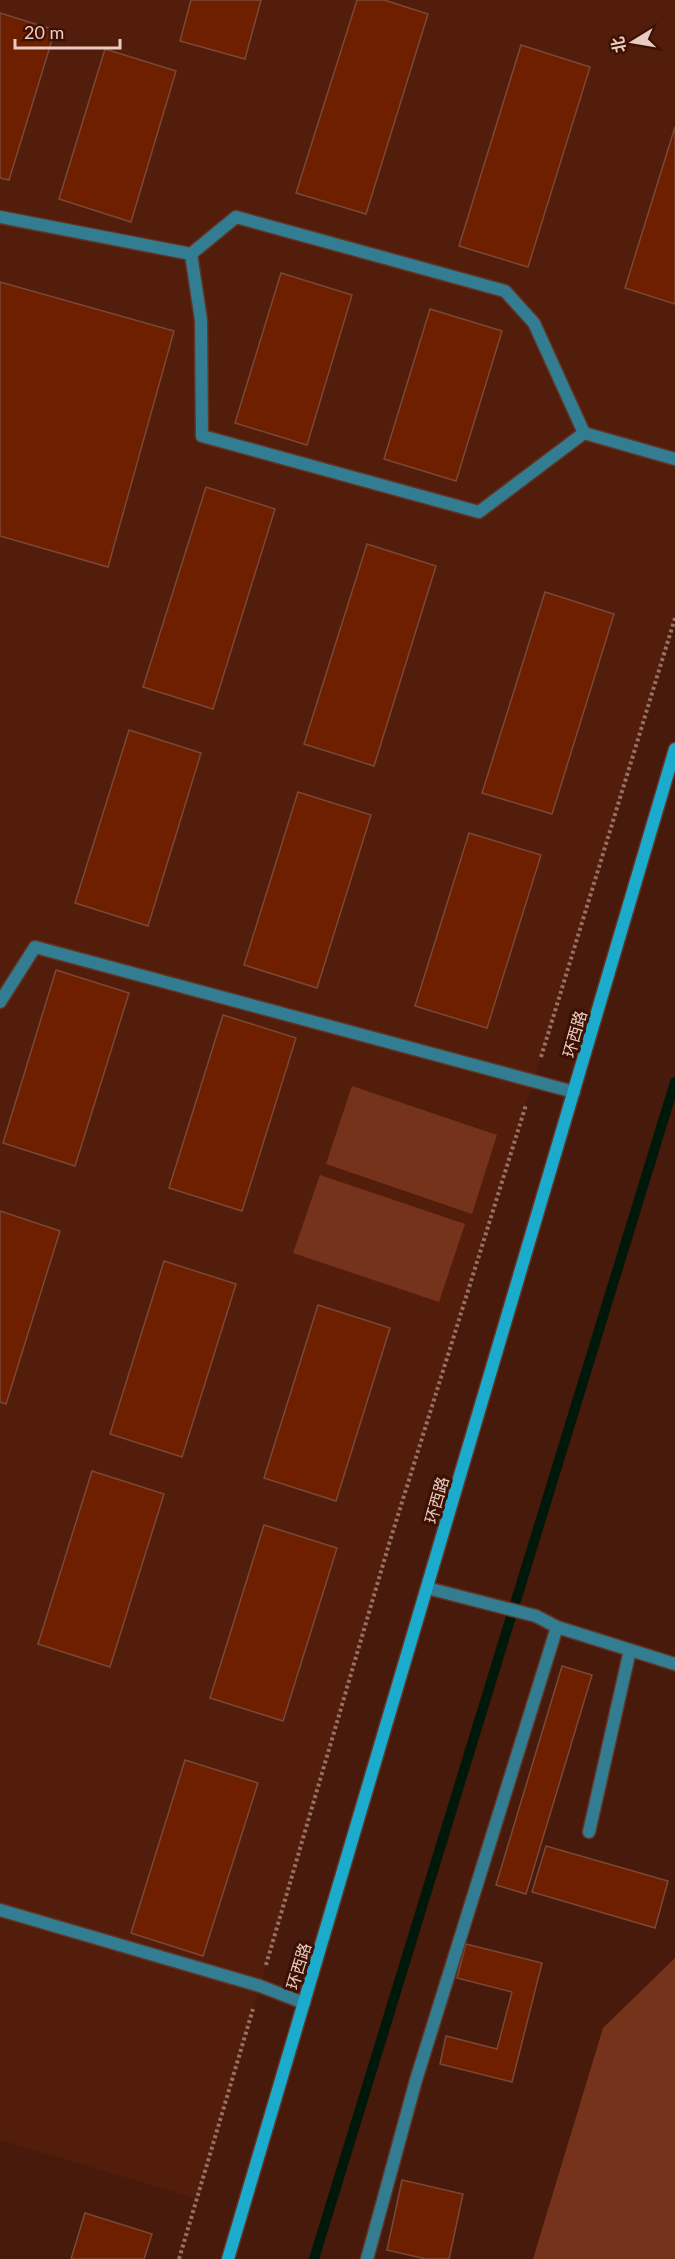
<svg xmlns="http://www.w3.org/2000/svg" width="675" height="2259" font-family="Lato,'Noto Sans SC',sans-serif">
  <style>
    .built { fill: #521e0b }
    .green { fill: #76331c }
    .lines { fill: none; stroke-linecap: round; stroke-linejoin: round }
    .stream { stroke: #00180a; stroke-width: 10 }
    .building { fill: #6d1f00; stroke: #7a4837; stroke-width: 1.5 }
    .lane-casing { stroke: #613628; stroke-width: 15 }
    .street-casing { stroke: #613628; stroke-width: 15 }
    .secondary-casing { stroke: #613628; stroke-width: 15 }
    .path { stroke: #977165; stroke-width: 4; stroke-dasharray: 3 3; stroke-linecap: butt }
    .lane { stroke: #327d91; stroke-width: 12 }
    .street { stroke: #327d91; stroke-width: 12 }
    .secondary { stroke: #1babcc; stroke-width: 12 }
    .labels { text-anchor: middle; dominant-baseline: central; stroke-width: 6; stroke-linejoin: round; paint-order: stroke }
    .street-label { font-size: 16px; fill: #eacbc2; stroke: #3c1002 }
  </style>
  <rect width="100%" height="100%" fill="#471a0b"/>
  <polygon class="built" points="0,0 675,0 675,618 606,847 389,1544 198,2199 0,2140"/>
  <g class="green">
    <polygon points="352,1086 497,1135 472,1214 326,1164"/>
    <polygon points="320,1175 465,1224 439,1302 293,1253"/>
    <polygon points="675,1958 675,2259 533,2259 603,2028"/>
  </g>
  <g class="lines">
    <polyline class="stream" points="314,2259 675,1082"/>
  </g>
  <g class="building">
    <polygon points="191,0 261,0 245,59 180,41"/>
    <polygon points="357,0 384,0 428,14 366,214 296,193"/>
    <polygon points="0,13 55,30 9,180 0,178"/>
    <polygon points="521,45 590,67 528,267 459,246"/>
    <polygon points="105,49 176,71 131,222 59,199"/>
    <polygon points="675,127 675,304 625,288"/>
    <polygon points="281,273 352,295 307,445 235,423"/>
    <polygon points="0,282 174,331 108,567 0,536"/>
    <polygon points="430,309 502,331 456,481 384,459"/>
    <polygon points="206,487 275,509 213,709 143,687"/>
    <polygon points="367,544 436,566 374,766 304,744"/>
    <polygon points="545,592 614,614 552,814 482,793"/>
    <polygon points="129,730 201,753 148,926 75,903"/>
    <polygon points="298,792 371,815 317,988 244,965"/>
    <polygon points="469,833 541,855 487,1028 415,1006"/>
    <polygon points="56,970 129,993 75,1166 3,1143"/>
    <polygon points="223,1015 296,1038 242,1211 169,1188"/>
    <polygon points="0,1211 60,1231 6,1404 0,1402"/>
    <polygon points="164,1261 236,1284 182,1457 110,1434"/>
    <polygon points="318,1305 390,1328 336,1501 264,1478"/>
    <polygon points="92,1471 164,1494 110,1667 38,1644"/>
    <polygon points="264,1525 337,1548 283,1721 210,1698"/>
    <polygon points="562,1666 592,1675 526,1894 496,1885"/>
    <polygon points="185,1760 258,1783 203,1956 131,1933"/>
    <polygon points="546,1846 668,1881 655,1928 532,1892"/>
    <polygon points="466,1944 542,1963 512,2082 440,2064 446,2036 497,2049 512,1992 457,1978"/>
    <polygon points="402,2180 463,2194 449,2259 426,2259 387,2250"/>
    <polygon points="85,2213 152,2234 144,2259 71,2259"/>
  </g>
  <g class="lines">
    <g class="lane-casing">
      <g id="lane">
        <polyline points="0,217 191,254 236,217 505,291 534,323 584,433 675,459"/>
        <polyline points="191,254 201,320 202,436 479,512 584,433"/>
        <polyline points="0,1002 35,947 574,1092"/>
        <polyline points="589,1832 630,1650"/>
        <polyline points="0,1910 260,1986 304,2003"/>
        <polyline points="367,2259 416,2080 557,1627 536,1616"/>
      </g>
    </g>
    <g class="street-casing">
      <g id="street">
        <polyline points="427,1588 536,1616"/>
        <polyline points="557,1627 675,1664"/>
      </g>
    </g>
    <g class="secondary-casing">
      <polyline id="secondary" points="228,2259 675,749"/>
    </g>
    <g class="path">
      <polyline points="541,1057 675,618"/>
      <polyline points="266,1965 389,1544 526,1105"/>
      <polyline points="179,2259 253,2009"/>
    </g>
    <use href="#lane" class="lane"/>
    <use href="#street" class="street"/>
    <use href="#secondary" class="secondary"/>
  </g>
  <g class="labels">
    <g class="street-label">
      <text transform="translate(574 1034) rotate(-74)">环西路</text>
      <text transform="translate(436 1500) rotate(-74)">环西路</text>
      <text transform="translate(298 1966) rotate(-73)">环西路</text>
    </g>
  </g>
  <g transform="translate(633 42) rotate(259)" stroke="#3c1002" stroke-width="4.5" paint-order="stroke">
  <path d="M0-4.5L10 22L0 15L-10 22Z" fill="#eacbc2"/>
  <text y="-9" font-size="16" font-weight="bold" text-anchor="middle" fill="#eacbc2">北</text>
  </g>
  <path d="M15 39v9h105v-9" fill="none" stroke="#eacbc2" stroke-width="3"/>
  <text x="24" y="39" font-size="18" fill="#eacbc2" stroke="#3c1002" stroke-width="4.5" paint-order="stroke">20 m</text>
</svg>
